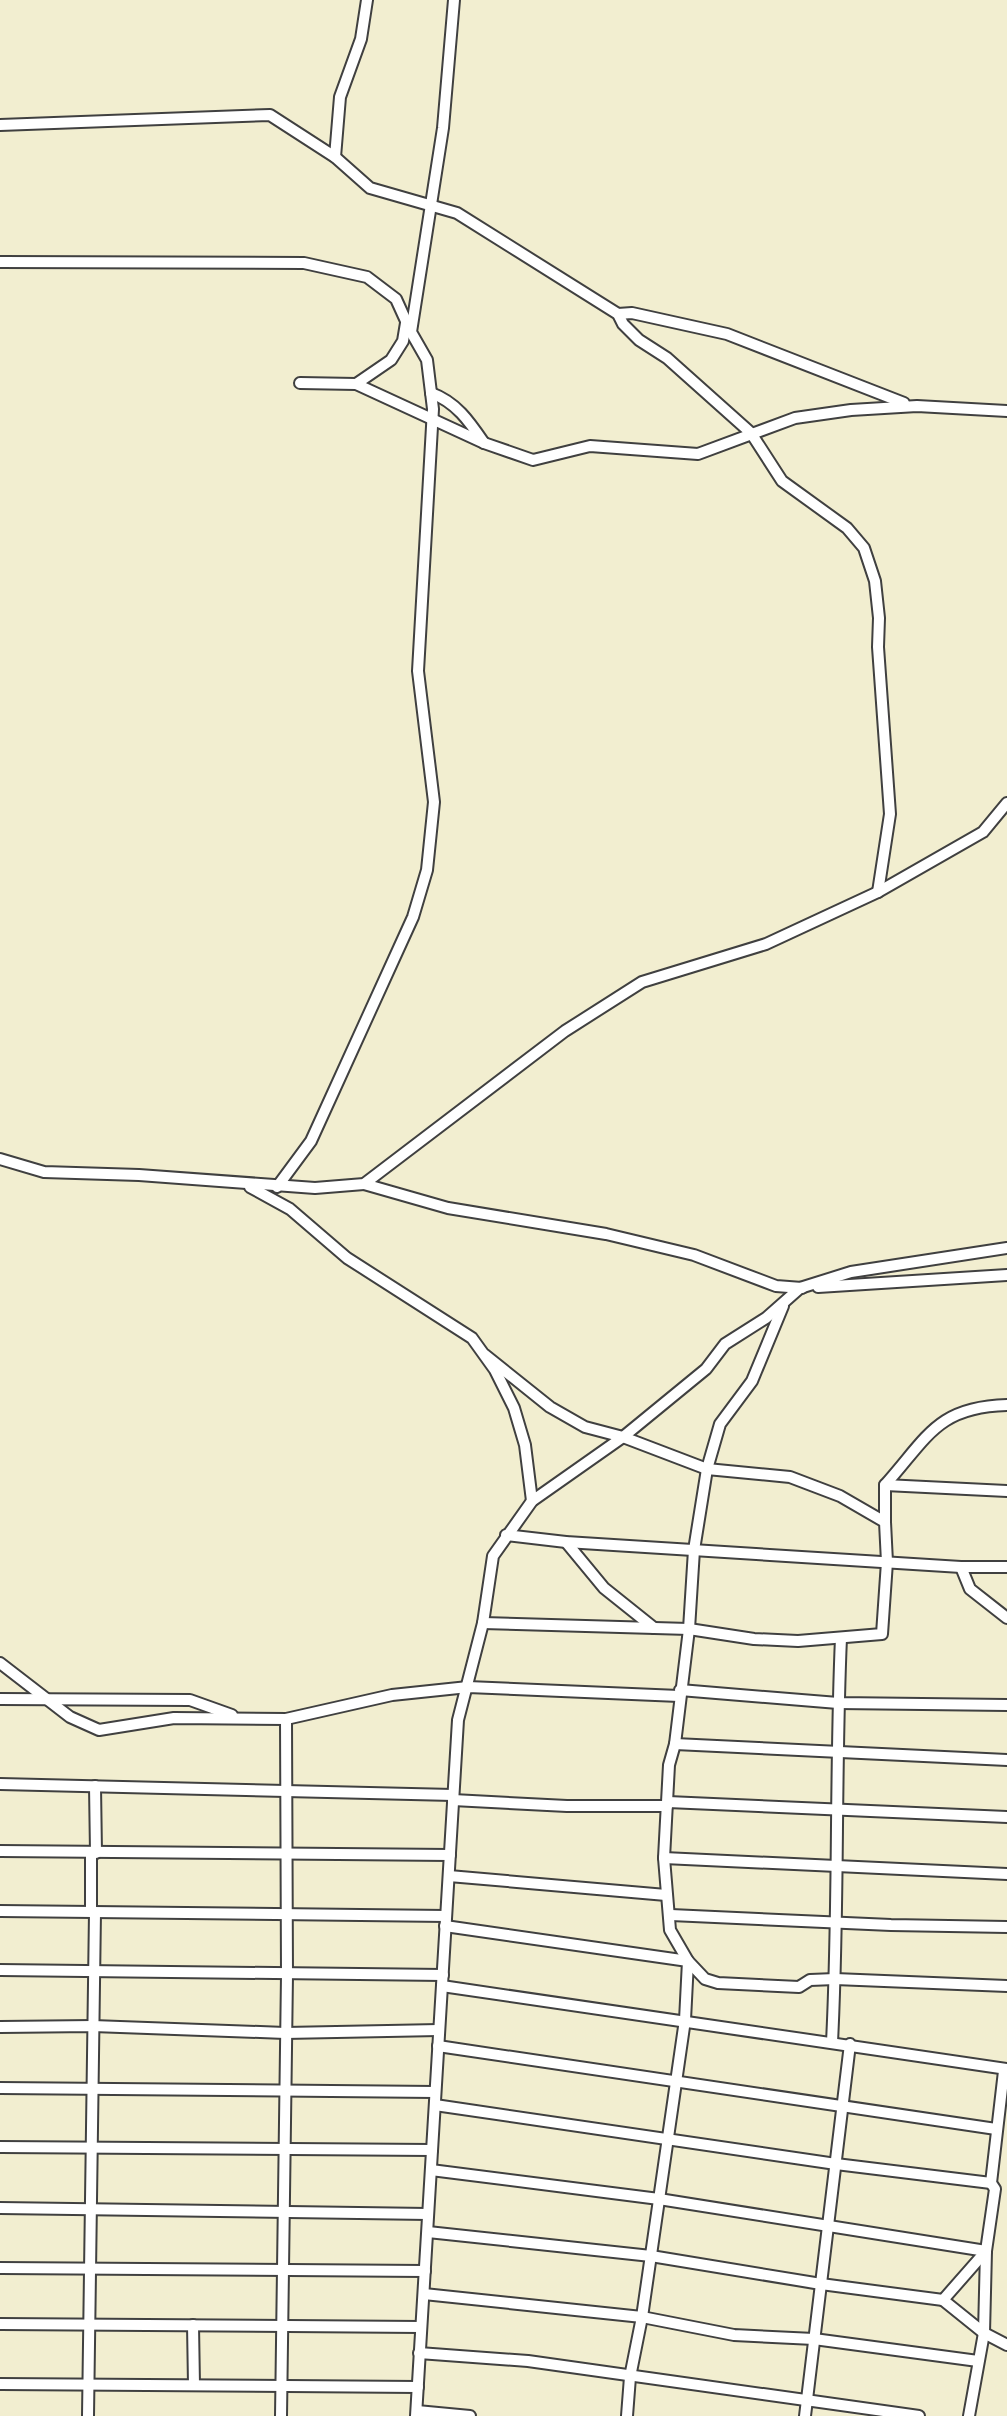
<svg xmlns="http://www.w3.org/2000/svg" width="1007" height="2416" font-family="Literata,serif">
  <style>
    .farmland { fill: #f2eed0 }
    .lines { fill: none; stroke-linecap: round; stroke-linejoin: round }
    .minor-casing { stroke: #404040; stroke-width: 14 }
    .minor { stroke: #fff; stroke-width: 10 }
  </style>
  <rect width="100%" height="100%" fill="#fefaee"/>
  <rect class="farmland" x="0" y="0" width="1007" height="2416"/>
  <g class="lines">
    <g class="minor-casing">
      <g id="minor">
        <polyline points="0,125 270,115 335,157 370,188 457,213 618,314 623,324 639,340 667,358 751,433 782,481 847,528 864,548 875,581 879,618 878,647 890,814 878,892"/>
        <polyline points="335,157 340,97 361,39 367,0"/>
        <polyline points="0,262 304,263 367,277 396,299 411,332"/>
        <polyline points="618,314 632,313 727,334 904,403"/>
        <polyline points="300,383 356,384 391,360 403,341 406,323"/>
        <polyline points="356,384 484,443 533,460 590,446 698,454 795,418 851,410 917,406 1007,411"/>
        <path d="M431 393C456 402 469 421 484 443"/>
        <polyline points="0,1159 44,1172 139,1175 315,1188 364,1184 565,1031 642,982 766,944 878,892 983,832 1007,803"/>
        <polyline points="364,1184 448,1208 606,1234 694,1255 776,1286 802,1288"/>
        <polyline points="250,1187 290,1209 347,1258 472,1338 495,1370 514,1408 525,1445 532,1501"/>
        <polyline points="277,1187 311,1141 413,917 427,870 434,802 418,671 433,409 427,360 411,332 443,128 454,0"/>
        <polyline points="818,1287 1007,1275"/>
        <polyline points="885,1485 1007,1491"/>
        <path d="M885 1522V1485C928 1437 937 1407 1007 1405"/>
        <polyline points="506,1535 566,1542 961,1567 1007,1567"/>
        <polyline points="566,1542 604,1588 654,1628"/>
        <polyline points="961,1567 970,1589 1007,1618"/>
        <polyline points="483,1623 689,1629 754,1639 798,1641 882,1634 887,1562 885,1522 840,1496 790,1477 707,1469 623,1437 585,1427 550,1407 485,1355"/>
        <polyline points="0,1663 70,1717 99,1730 174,1718 286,1719 392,1695 468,1687 679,1696"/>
        <polyline points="680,1690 838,1703 1007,1705"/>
        <polyline points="0,1699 190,1700 232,1715"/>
        <polyline points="675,1744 1007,1760"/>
        <polyline points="0,1784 453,1795"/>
        <polyline points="95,1786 96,1853"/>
        <polyline points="453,1800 567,1806 667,1806"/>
        <polyline points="668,1802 1007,1817"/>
        <polyline points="0,1851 450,1855"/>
        <polyline points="664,1858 1007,1874"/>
        <polyline points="449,1876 666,1895"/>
        <polyline points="0,1911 446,1916"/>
        <polyline points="91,1912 91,1853"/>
        <polyline points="671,1915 891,1925 1007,1927"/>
        <polyline points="445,1926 688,1961 705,1979 718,1983 799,1987 810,1980 835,1979 1007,1986"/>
        <polyline points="0,1970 443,1975"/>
        <polyline points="442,1986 1007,2069"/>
        <polyline points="0,2027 93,2026 285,2033 439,2030"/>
        <path d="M832 2042C839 1907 835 1773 841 1638"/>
        <polyline points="438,2046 996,2129"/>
        <polyline points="0,2088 435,2092"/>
        <polyline points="435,2105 836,2164 991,2183"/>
        <polyline points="0,2147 432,2150"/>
        <polyline points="431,2170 659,2199 986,2251"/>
        <polyline points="0,2208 428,2214"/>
        <polyline points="428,2232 651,2256 821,2284 943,2300 986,2251"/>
        <polyline points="0,2268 425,2271"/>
        <polyline points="424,2294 642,2317 734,2335 814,2339 978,2361"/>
        <polyline points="943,2300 984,2333 1007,2345"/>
        <polyline points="0,2324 421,2327"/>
        <polyline points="193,2325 194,2385"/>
        <polyline points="419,2353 528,2361 919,2416"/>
        <polyline points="0,2384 418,2387"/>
        <polyline points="417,2411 470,2416"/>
        <polyline points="88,2416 95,1912"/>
        <polyline points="281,2416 287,1975 286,1719"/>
        <polyline points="416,2416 458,1720 483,1623 493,1556 532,1501 623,1437 706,1369 725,1344 766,1318 800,1288 851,1272 1007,1248"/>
        <polyline points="627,2416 630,2377 642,2317 685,2020 688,1961 670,1930 664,1858 669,1765 675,1744 689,1629 694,1550 707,1469 720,1424 752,1381 783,1306"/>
        <polyline points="805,2416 850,2044"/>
        <polyline points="969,2416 984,2333 986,2251 995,2189 991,2183 1004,2071"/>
      </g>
    </g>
    <use href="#minor" class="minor"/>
  </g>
</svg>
